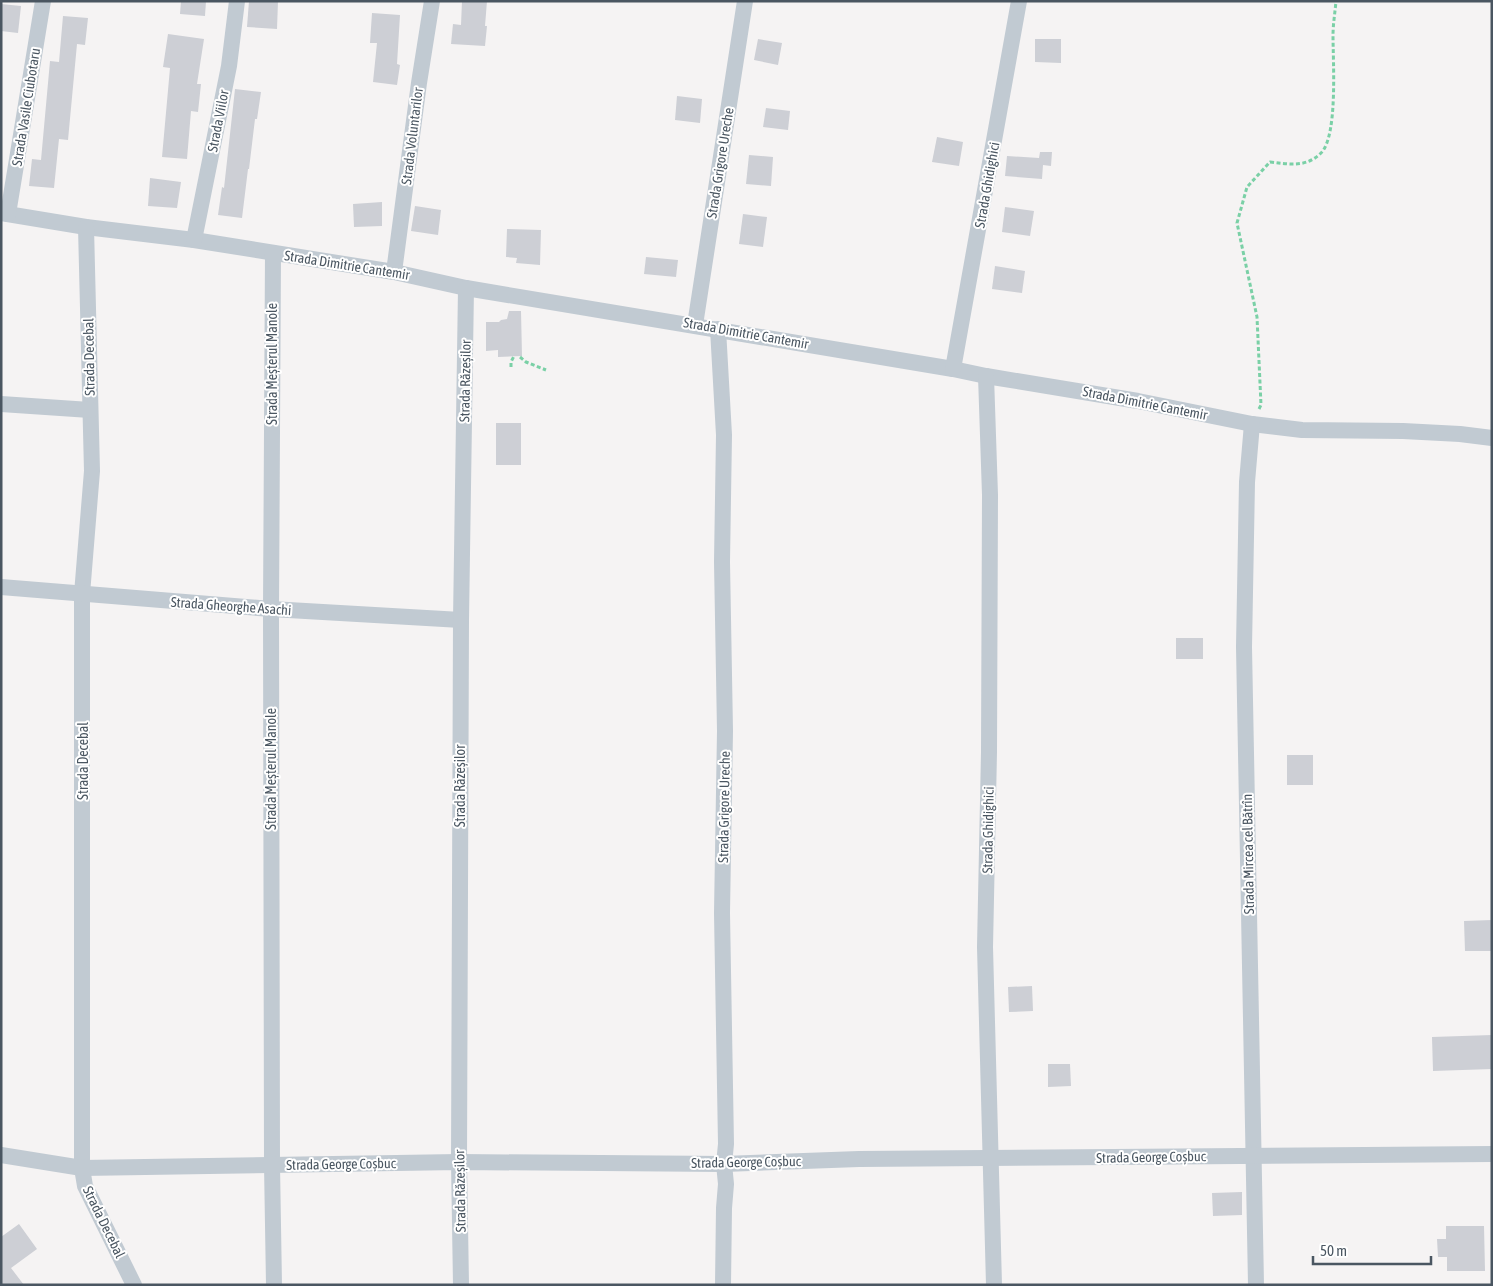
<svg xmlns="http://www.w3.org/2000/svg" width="1493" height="1286" font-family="'Asap Condensed',sans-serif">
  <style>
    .building { fill: #cdcfd5 }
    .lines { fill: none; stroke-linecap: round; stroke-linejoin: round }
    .path { stroke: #7ad0a6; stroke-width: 3; stroke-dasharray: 4 2.5; stroke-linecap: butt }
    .street { stroke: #c1cad2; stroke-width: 16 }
    .labels { text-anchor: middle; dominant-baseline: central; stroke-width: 4; stroke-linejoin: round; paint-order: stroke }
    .street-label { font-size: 14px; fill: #4a5661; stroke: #fff }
  </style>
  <rect width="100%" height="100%" fill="#f5f3f3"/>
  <g class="building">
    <polygon points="181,1 206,1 205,16 180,14"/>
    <polygon points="249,1 278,1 277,29 247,27"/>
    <polygon points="462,1 487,1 485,26 487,26 485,46 451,44 453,24 461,25"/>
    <polygon points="1,4 21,6 18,33 1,31"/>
    <polygon points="372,13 400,15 397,64 400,65 397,85 373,82 377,43 370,43"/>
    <polygon points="63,16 88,18 85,45 77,44 68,140 59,139 54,188 29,186 32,159 41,160 50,61 59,62"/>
    <polygon points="168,34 204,39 197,84 201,84 198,112 191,111 187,159 162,157 170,68 163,67"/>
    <polygon points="758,39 782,43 778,65 754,60"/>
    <polygon points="1035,39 1061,39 1061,63 1035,62"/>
    <polygon points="235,89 261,92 257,119 255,119 249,169 248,169 242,218 218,215 222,187 224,188"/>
    <polygon points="677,96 702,99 700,123 675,120"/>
    <polygon points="766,108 790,111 788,130 763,127"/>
    <polygon points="937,137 963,142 959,166 932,162"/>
    <polygon points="1040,152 1052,152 1051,166 1043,165 1042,179 1005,176 1007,156 1039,158"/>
    <polygon points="749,155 773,157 771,186 746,184"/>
    <polygon points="150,178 181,182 177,208 148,206"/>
    <polygon points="382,202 382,226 354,227 353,204"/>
    <polygon points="415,206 441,210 438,235 411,231"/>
    <polygon points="1005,207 1034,211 1030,236 1002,232"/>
    <polygon points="743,214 767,217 763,247 739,244"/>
    <polygon points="507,229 541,230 540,265 516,263 517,258 506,257"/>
    <polygon points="646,257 678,260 676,277 644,274"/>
    <polygon points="995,266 1025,271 1022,293 992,289"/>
    <polygon points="509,311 521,311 522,356 498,357 498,350 486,351 486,322 499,322 501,320 507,319"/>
    <rect x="496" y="423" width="25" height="42"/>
    <rect x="1176" y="638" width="27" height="21"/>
    <rect x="1287" y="755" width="26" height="30"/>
    <polygon points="1492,920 1492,951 1465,951 1464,921"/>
    <polygon points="1032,986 1033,1011 1009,1012 1008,987"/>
    <polygon points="1492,1035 1492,1069 1433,1071 1432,1037"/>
    <polygon points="1048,1064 1070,1064 1071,1086 1048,1087"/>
    <polygon points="1242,1192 1242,1215 1213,1216 1212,1193"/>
    <polygon points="19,1224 37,1249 11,1268 24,1285 1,1285 1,1237"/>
    <polygon points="1446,1226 1484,1226 1485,1271 1447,1271 1447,1257 1438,1257 1437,1239 1446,1239"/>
  </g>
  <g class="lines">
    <g class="path">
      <polyline points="520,357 526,362 546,370"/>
      <polyline points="511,367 511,362 514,356"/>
      <path d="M1259 409 1261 405 1257 317 1237 223 1247 187 1270 162C1289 164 1306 168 1321 153 1338 136 1333 61 1333 36 1333 24 1335 13 1336 1"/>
    </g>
    <g class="street">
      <polyline points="1,213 86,227 194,240 394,272 466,288 953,369 986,376 1138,401 1252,424 1302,430 1403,431 1460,434 1492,438"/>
      <polyline points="8,214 43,1"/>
      <polyline points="86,227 92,471 82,594 82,1168 85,1186 134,1285"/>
      <polyline points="194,240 229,66 237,1"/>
      <polyline points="273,253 271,609 272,1165 274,1285"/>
      <polyline points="394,272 419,83 432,1"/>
      <polyline points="695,325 745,1"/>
      <polyline points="718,329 724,435 722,562 725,731 722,913 726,1144 724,1164 726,1184 724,1208 723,1285"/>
      <polyline points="953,369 1019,1"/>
      <polyline points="986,376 990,495 989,752 985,947 994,1285"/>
      <polyline points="1,404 90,410"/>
      <polyline points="1252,424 1247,482 1244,647 1256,1285"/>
      <polyline points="1,587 271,609 461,620"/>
      <polyline points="1,1155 82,1168 459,1162 724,1164 859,1159 1492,1154"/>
      <polyline points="461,1285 459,1162 461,620 466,288"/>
    </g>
  </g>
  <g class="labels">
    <g class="street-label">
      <text transform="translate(26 107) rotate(-81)">Strada Vasile Ciubotaru</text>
      <text transform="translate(218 121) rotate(-79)">Strada Viilor</text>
      <text transform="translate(412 136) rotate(-83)">Strada Voluntarilor</text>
      <text transform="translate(720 163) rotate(-81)">Strada Grigore Ureche</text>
      <text transform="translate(987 185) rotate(-80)">Strada Ghidighici</text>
      <text transform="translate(347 265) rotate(9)">Strada Dimitrie Cantemir</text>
      <text transform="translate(746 333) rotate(10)">Strada Dimitrie Cantemir</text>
      <text transform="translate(89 357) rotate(-91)">Strada Decebal</text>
      <text transform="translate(272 364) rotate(-90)">Strada Meșterul Manole</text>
      <text transform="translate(465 381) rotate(-89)">Strada Răzeșilor</text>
      <text transform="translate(1145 403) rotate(11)">Strada Dimitrie Cantemir</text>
      <text transform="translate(231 606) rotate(4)">Strada Gheorghe Asachi</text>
      <text transform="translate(83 761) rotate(-90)">Strada Decebal</text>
      <text transform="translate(271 769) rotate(-90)">Strada Meșterul Manole</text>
      <text transform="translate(460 786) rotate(-90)">Strada Răzeșilor</text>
      <text transform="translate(724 807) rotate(-89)">Strada Grigore Ureche</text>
      <text transform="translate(988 830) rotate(-89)">Strada Ghidighici</text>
      <text transform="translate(1248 854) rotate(-91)">Strada Mircea cel Bătrîn</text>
      <text transform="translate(1151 1157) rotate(-1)">Strada George Coșbuc</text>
      <text transform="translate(746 1162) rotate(-1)">Strada George Coșbuc</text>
      <text transform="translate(341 1164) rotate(-1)">Strada George Coșbuc</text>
      <text transform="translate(460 1191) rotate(-91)">Strada Răzeșilor</text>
      <text transform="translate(104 1222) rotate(64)">Strada Decebal</text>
    </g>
  </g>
  <rect width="1493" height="1286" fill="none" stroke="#4a5661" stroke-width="5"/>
  <path d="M1313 1256v8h118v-8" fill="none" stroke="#4a5661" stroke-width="2.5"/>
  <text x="1320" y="1256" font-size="15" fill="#4a5661" stroke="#ffffff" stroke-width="4" paint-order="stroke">50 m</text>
</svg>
